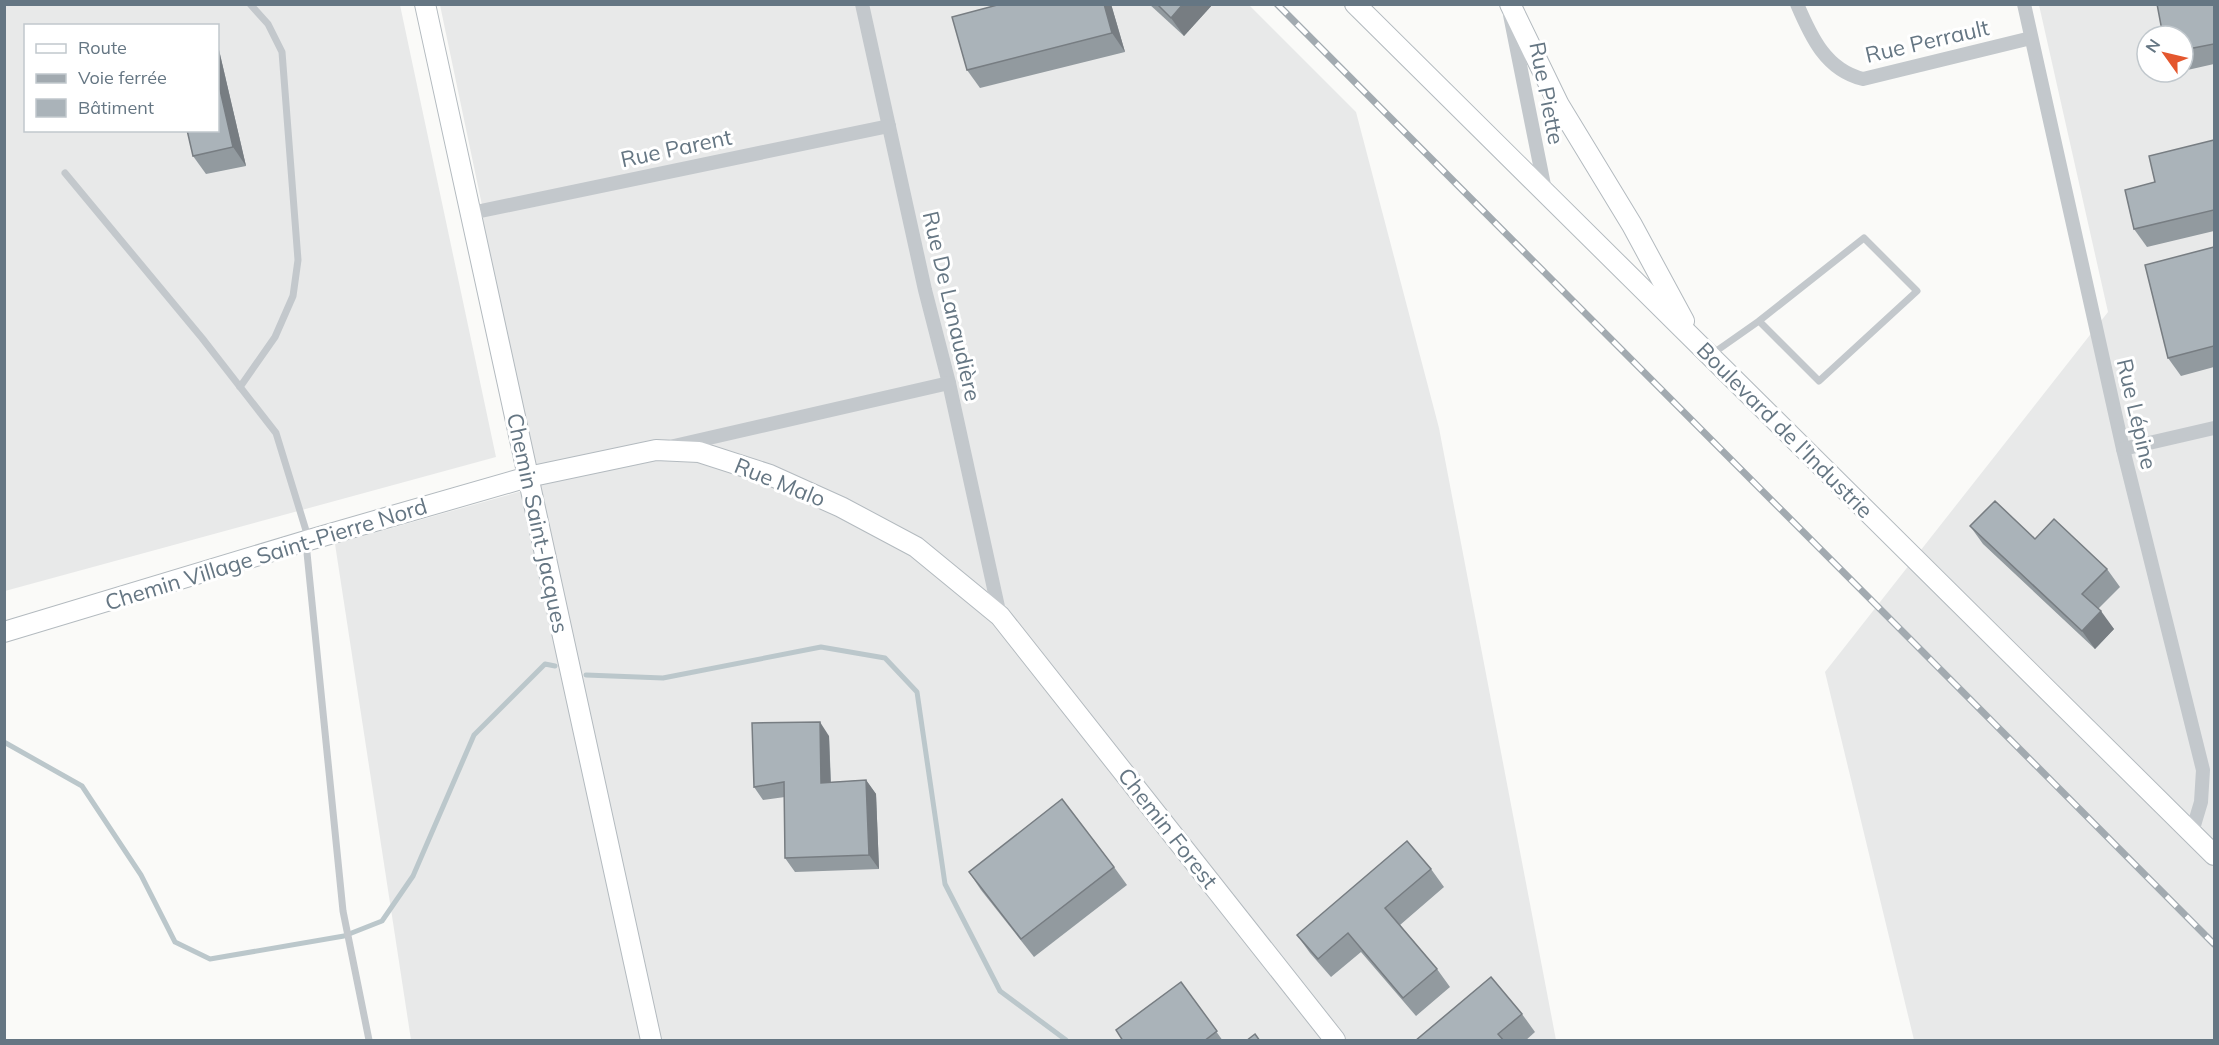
<svg xmlns="http://www.w3.org/2000/svg" width="2219" height="1045" font-family="Mulish,sans-serif">
  <style>
    .built { fill: #e8e9e9; fill-rule: evenodd }
    .lines { fill: none; stroke-linecap: round; stroke-linejoin: round }
    .stream { stroke: #bbc7cb; stroke-width: 5 }
    .secondary-casing { stroke: #b3babf; stroke-width: 22 }
    .lane { stroke: #c3c8cc; stroke-width: 7 }
    .street { stroke: #c3c8cc; stroke-width: 14 }
    .secondary { stroke: #fff; stroke-width: 20 }
    .rail-casing { stroke: #a2aab0; stroke-width: 7 }
    .rail { stroke: #fff; stroke-width: 4.5; stroke-dasharray: 14; stroke-linecap: butt }
    .wall { fill: #929a9f }
    .shaded-wall { fill: #777d82 }
    .building { fill: #aab3b9; stroke: #777d82; stroke-width: 1.5 }
    .labels { text-anchor: middle; dominant-baseline: central; stroke-width: 6; stroke-linejoin: round; paint-order: stroke }
    .street-label { font-size: 22px; fill: #657683; stroke: #fff }
  </style>
  <rect width="100%" height="100%" fill="#fafaf8"/>
  <g class="built">
    <path d="M5 5H400L496 457 5 591ZM26 26H218V130H26Z"/>
    <polygon points="440,5 1249,5 1356,112 1439,428 1556,1040 411,1040 335,544 540,486 471,213 483,210"/>
    <path d="M2039 5H2214V1040H1914L1825 672 2108 312ZM2147 36H2183V72H2147Z"/>
  </g>
  <g class="lines">
    <g class="stream">
      <polyline points="586,675 663,678 821,647 885,658 917,692 945,884 1000,991 1066,1040"/>
      <polyline points="4,742 82,786 141,875 175,942 210,959 344,936 382,921 413,876 474,735 545,664 555,666"/>
    </g>
    <g class="secondary-casing">
      <g id="secondary">
        <polyline points="425,4 651,1040"/>
        <polyline points="1355,4 2214,855"/>
        <polyline points="1510,4 1559,105 1632,225 1684,321"/>
        <polyline points="4,632 309,540 528,477 656,450 699,452 770,475 841,507 916,547 1000,616 1335,1040"/>
      </g>
    </g>
    <g class="lane">
      <polyline points="65,173 202,338 276,433 308,537"/>
      <polyline points="1712,354 1759,321 1819,381 1917,291 1864,238 1759,321"/>
      <polyline points="240,387 275,337 293,296 298,260 282,52 268,24 250,4"/>
      <polyline points="306,543 343,911 369,1040"/>
    </g>
    <g class="street">
      <polyline points="862,4 925,290 949,383 1000,616"/>
      <path d="M1797 4C1811 37 1826 70 1863 79L2031 38"/>
      <polyline points="2024,4 2123,449 2203,770 2201,802 2192,832"/>
      <polyline points="1510,15 1545,190"/>
      <polyline points="471,213 889,126"/>
      <polyline points="674,446 949,383"/>
      <polyline points="2123,449 2214,428"/>
    </g>
    <use href="#secondary" class="secondary"/>
    <g class="rail-casing">
      <polyline id="rail" points="1277,4 2214,944"/>
    </g>
    <use href="#rail" class="rail"/>
  </g>
  <g class="wall">
    <polygon points="1111,4 1125,52 980,88 967,70"/>
    <polygon points="1149,4 1213,4 1184,36"/>
    <polygon points="2214,4 2214,64 2183,71 2183,36"/>
    <polygon points="219,50 246,166 206,174 193,156"/>
    <polygon points="2214,140 2214,231 2147,247 2134,229 2155,182"/>
    <polygon points="2214,247 2214,367 2181,376 2168,358"/>
    <polygon points="1970,526 2035,539 2107,569 2120,587 2098,609 2114,629 2095,649 1983,544"/>
    <polygon points="829,736 831,782 866,780 876,794 879,869 795,872 785,858 785,797 763,800 754,787"/>
    <polygon points="1114,867 1127,885 1034,957 981,890 969,872"/>
    <polygon points="1431,869 1444,887 1400,925 1437,969 1450,987 1416,1016 1361,952 1331,977 1310,953 1297,935"/>
    <polygon points="1181,982 1223,1041 1123,1041"/>
    <polygon points="1522,1014 1535,1032 1525,1041 1415,1041"/>
  </g>
  <g class="shaded-wall">
    <polygon points="1104,4 1111,4 1125,52 1112,33"/>
    <polygon points="1183,4 1213,4 1184,36 1171,18"/>
    <polygon points="218,49 219,50 246,166 233,147 218,81"/>
    <polygon points="2101,611 2114,629 2095,649 2082,631"/>
    <polygon points="820,722 829,736 831,796 821,783"/>
    <polygon points="866,780 876,794 879,869 869,855"/>
  </g>
  <g class="building">
    <polygon points="1001,4 1104,4 1112,33 967,70 952,17"/>
    <polygon points="1157,4 1183,4 1171,18"/>
    <polygon points="2157,4 2214,4 2214,44 2183,50 2183,36 2163,36"/>
    <polygon points="218,81 233,147 193,156 187,130 218,130"/>
    <polygon points="2214,140 2214,210 2134,229 2125,190 2155,182 2149,156"/>
    <polygon points="2214,247 2214,346 2168,358 2145,265"/>
    <polygon points="1995,501 2035,539 2054,519 2107,569 2082,594 2101,611 2082,631 1970,526"/>
    <polygon points="820,722 821,783 866,780 869,855 785,858 784,782 754,787 752,723"/>
    <polygon points="1062,799 1114,867 1021,939 969,872"/>
    <polygon points="1407,841 1431,869 1385,908 1437,969 1403,998 1348,933 1318,959 1297,935"/>
    <polygon points="1491,977 1522,1014 1498,1034 1504,1041 1415,1041"/>
    <polygon points="1181,982 1217,1031 1204,1041 1123,1041 1116,1030"/>
    <polygon points="1255,1034 1260,1041 1246,1041"/>
  </g>
  <g class="labels">
    <g class="street-label">
      <text transform="translate(1927 41) rotate(-13)">Rue Perrault</text>
      <text transform="translate(1547 93) rotate(79)">Rue Piette</text>
      <text transform="translate(676 148) rotate(-12)">Rue Parent</text>
      <text transform="translate(952 306) rotate(77)">Rue De Lanaudière</text>
      <text transform="translate(2137 414) rotate(77)">Rue Lépine</text>
      <text transform="translate(1785 430) rotate(45)">Boulevard de l'Industrie</text>
      <text transform="translate(780 482) rotate(22)">Rue Malo</text>
      <text transform="translate(538 523) rotate(78)">Chemin Saint-Jacques</text>
      <text transform="translate(266 554) rotate(-17)">Chemin Village Saint-Pierre Nord</text>
      <text transform="translate(1168 828) rotate(52)">Chemin Forest</text>
    </g>
  </g>
  <rect width="2219" height="1045" fill="none" stroke="#657683" stroke-width="12"/>
  <rect x="24" y="24" width="195" height="108" fill="#ffffff" stroke="#c1c8cd" stroke-width="1.5"/>
  <rect x="36" y="44" width="30" height="9" fill="#ffffff" stroke="#c1c8cd" stroke-width="1.5"/>
  <text x="78" y="54" font-size="18" fill="#657683">Route</text>
  <rect x="36" y="74" width="30" height="9" fill="#a2aab0" stroke="#c1c8cd" stroke-width="1.5"/>
  <text x="78" y="84" font-size="18" fill="#657683">Voie ferrée</text>
  <rect x="36" y="99" width="30" height="18" fill="#aab3b9" stroke="#c1c8cd" stroke-width="1.5"/>
  <text x="78" y="114" font-size="18" fill="#657683">Bâtiment</text>
  <g transform="translate(2165 54) rotate(304)"><circle r="28" fill="#ffffff" stroke="#c1c8cd" stroke-width="1.5"/>
  <path d="M0-4.5L10 22L0 15L-10 22Z" fill="#e4572e"/>
  <text y="-9" font-size="16" font-weight="bold" text-anchor="middle" fill="#657683">N</text>
  </g>
</svg>
